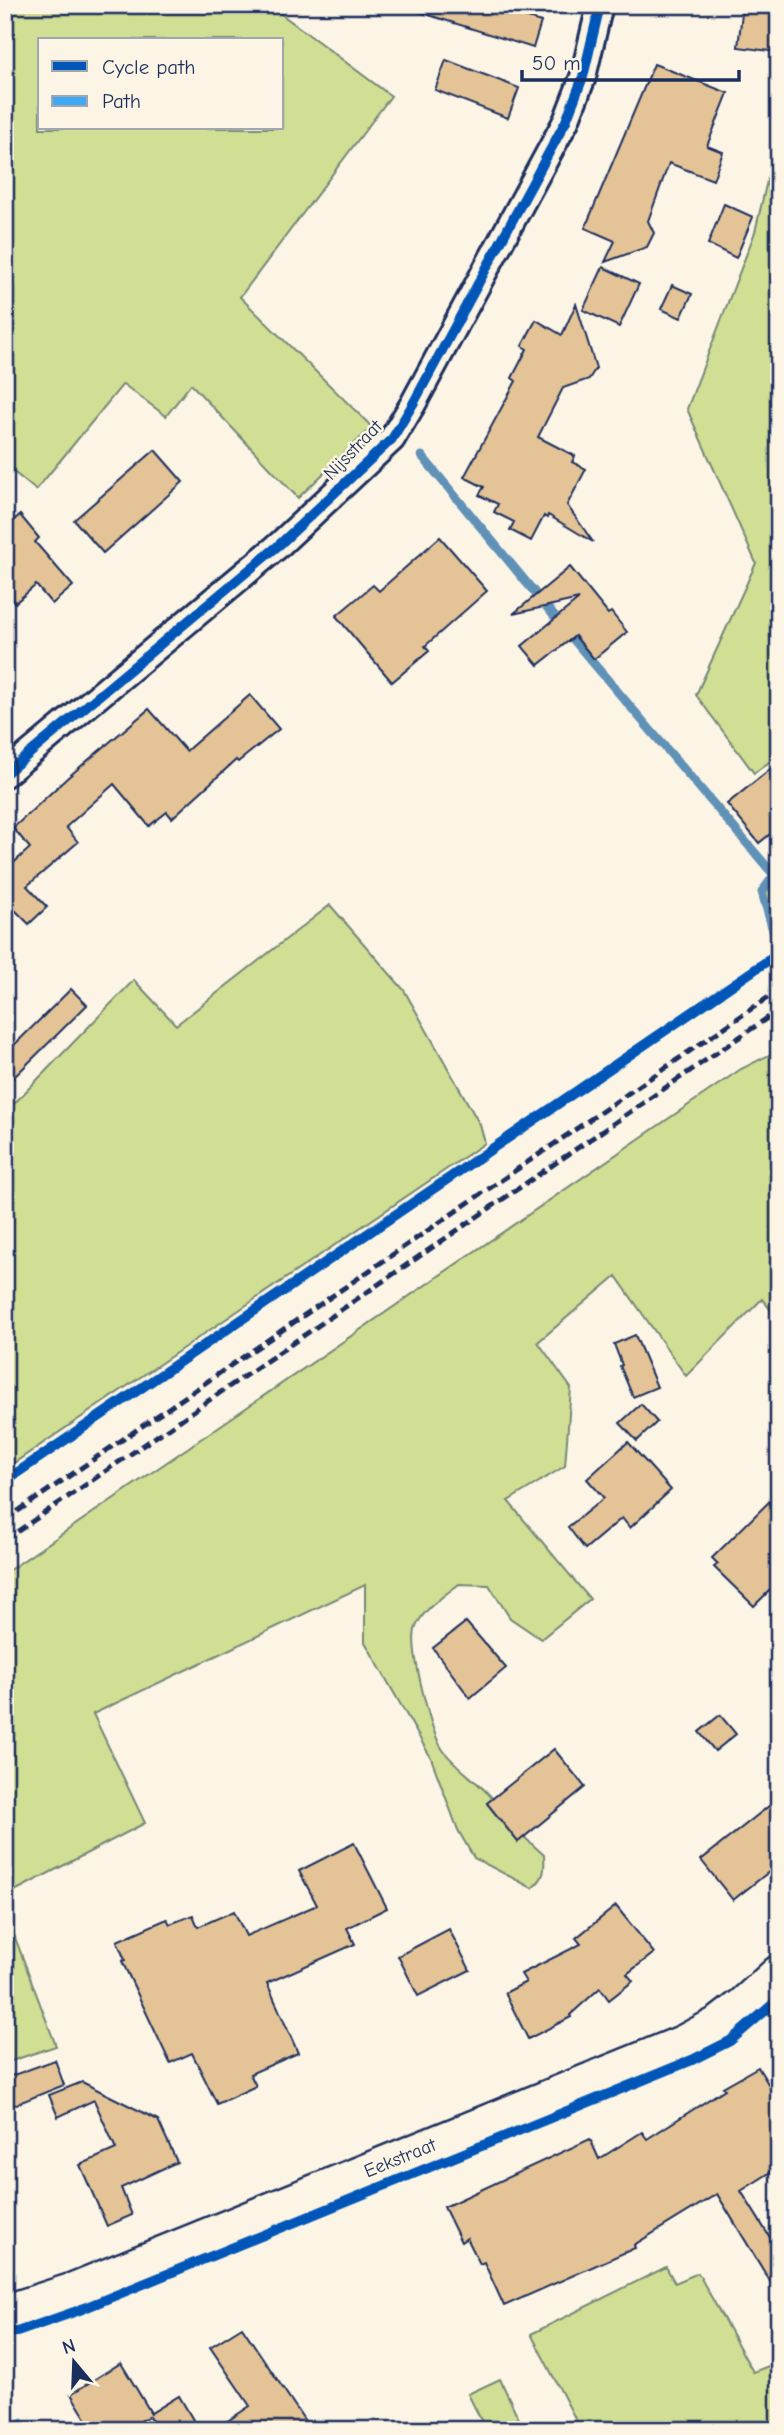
<svg xmlns="http://www.w3.org/2000/svg" width="784" height="2435" font-family="'Comic Neue',sans-serif">
  <style>
    .green { fill: #d0df93; stroke: #768778; stroke-width: 2; fill-rule: evenodd }
    .lines { fill: none; stroke-linecap: round; stroke-linejoin: round }
    .stream { stroke: #6191b7; stroke-width: 9 }
    .building { fill: #e4c396; stroke: #1b2f5e; stroke-width: 2 }
    .street-casing { stroke: #1b2f5e; stroke-width: 30 }
    .secondary-casing { stroke: #1b2f5e; stroke-width: 40 }
    .street { stroke: #fcf5e5; stroke-width: 24 }
    .secondary { stroke: #fcf5e5; stroke-width: 35 }
    .rail { stroke: #1b2f5e; stroke-width: 5; stroke-dasharray: 10 5; stroke-linecap: butt }
    .quiet { stroke: #3fa9f5; stroke-width: 9; stroke-dasharray: 18 9; stroke-linecap: butt }
    .cycleway-casing { stroke: #fcf5e5; stroke-width: 15 }
    .cycleway { stroke: #0057b8; stroke-width: 10 }
    .labels { text-anchor: middle; dominant-baseline: central; stroke-width: 5; stroke-linejoin: round; paint-order: stroke }
    .street-label { font-size: 19px; fill: #1b2f5e; stroke: #fcf5e5 }
  </style>
  <rect width="100%" height="100%" fill="#fcf5e5"/>
  <filter id="ink" filterUnits="userSpaceOnUse"><feTurbulence type="fractalNoise" baseFrequency=".0143" numOctaves="2"/><feDisplacementMap in="SourceGraphic" scale="14" xChannelSelector="R" yChannelSelector="G"/><feConvolveMatrix kernelMatrix="1 2 1 2 8 2 1 2 1" color-interpolation-filters="sRGB"/></filter>
  <g filter="url(#ink)">
    <g class="green">
      <path d="M5 5H269L391 96 240 297 372 427 298 498 191 384 166 416 123 384 36 490 5 465ZM282 40V128H40V40Z"/>
      <polygon points="779,152 779,755 754,773 696,695 756,563 687,409 755,232 773,155"/>
      <polygon points="779,868 779,939 776,941 762,892"/>
      <polygon points="330,905 404,990 480,1125 485,1143 5,1469 5,1113 134,980 176,1025"/>
      <path d="M779 1050V1320L762 1299 686 1376 616 1276 538 1342 571 1388 565 1466 508 1501 590 1599 541 1639 510 1618 489 1585 459 1584C444 1596 421 1610 415 1630 410 1651 431 1733 443 1750 457 1769 478 1781 493 1799L487 1804 517 1841 524 1837 544 1855C545 1870 545 1878 532 1888L474 1858 458 1830 431 1758 365 1642V1585L93 1714 145 1823 5 1896V1573L741 1069Z"/>
      <polygon points="5,1911 56,2046 5,2063"/>
      <polygon points="666,2267 675,2283 698,2273 753,2372 774,2364 779,2368 779,2430 560,2430 577,2422 531,2334"/>
      <polygon points="500,2379 524,2430 486,2430 468,2394"/>
    </g>
    <g class="lines">
      <g class="stream">
        <polyline points="422,456 583,651 774,875 762,892 776,941"/>
        <polyline points="5,2421 11,2430"/>
      </g>
    </g>
    <g class="building">
      <polygon points="413,5 485,5 541,22 533,48 413,10"/>
      <polygon points="743,5 779,5 779,52 738,47"/>
      <polygon points="446,60 519,88 508,118 435,90"/>
      <polygon points="654,64 728,93 707,146 723,152 713,180 669,163 648,221 654,233 647,247 605,262 615,241 585,228"/>
      <polygon points="724,204 753,217 736,258 708,244"/>
      <polygon points="603,267 639,284 619,327 583,310"/>
      <polygon points="672,285 692,294 681,318 661,309"/>
      <polygon points="576,304 596,368 589,379 563,388 538,437 575,456 572,462 586,469 567,505 593,542 548,515 547,518 544,516 531,541 510,530 514,522 494,512 498,504 479,495 484,487 464,477 516,381 512,378 527,349 522,346 536,320 562,335"/>
      <polygon points="155,450 183,482 103,553 74,520"/>
      <polygon points="20,515 39,538 35,542 73,586 52,604 36,585 15,603 5,591 5,527"/>
      <polygon points="440,537 487,591 425,646 429,651 392,682 336,616 373,585 379,591"/>
      <polygon points="570,567 608,614 611,612 627,632 594,659 575,636 538,665 522,646 579,599 513,614"/>
      <polygon points="250,695 279,729 238,762 236,760 172,818 167,812 149,826 114,784 66,827 78,842 27,886 47,907 29,924 7,902 5,904 5,863 9,867 30,848 13,828 67,778 149,709 186,751"/>
      <polygon points="779,762 779,827 759,843 727,804"/>
      <polygon points="71,989 87,1005 5,1086 5,1054"/>
      <polygon points="635,1335 657,1387 633,1397 620,1366 622,1365 614,1344"/>
      <polygon points="641,1404 657,1422 637,1441 620,1423"/>
      <polygon points="628,1442 671,1490 630,1528 622,1518 585,1549 568,1527 604,1498 587,1479"/>
      <polygon points="779,1492 779,1581 754,1606 714,1567 718,1564 712,1558"/>
      <polygon points="466,1622 506,1668 470,1698 433,1648"/>
      <polygon points="720,1715 736,1734 715,1751 699,1732"/>
      <polygon points="554,1749 585,1787 518,1842 487,1803"/>
      <polygon points="779,1798 779,1864 733,1900 701,1860"/>
      <polygon points="354,1843 387,1908 347,1928 355,1944 267,1983 298,2053 250,2074 256,2086 217,2104 192,2053 170,2063 122,1961 125,1960 117,1941 167,1919 170,1924 193,1915 198,1927 234,1911 246,1936 317,1905 299,1871"/>
      <polygon points="616,1906 654,1953 627,1974 633,1981 609,2000 600,1988 570,2015 571,2017 528,2039 505,1993 526,1982 521,1974 581,1944 576,1938"/>
      <polygon points="449,1929 470,1970 418,1996 398,1956"/>
      <polygon points="55,2060 64,2085 14,2105 5,2078"/>
      <polygon points="758,2067 779,2102 779,2167 741,2191 779,2252 779,2296 717,2194 634,2245 635,2248 504,2306 484,2262 480,2264 467,2238 461,2242 444,2207 590,2139 599,2159 642,2132 647,2139 725,2089 723,2087"/>
      <polygon points="82,2082 158,2120 177,2162 121,2188 132,2215 107,2226 80,2165 116,2149 94,2100 58,2117 49,2095"/>
      <polygon points="242,2327 311,2430 214,2430 250,2406 210,2347"/>
      <polygon points="121,2363 151,2413 179,2396 199,2430 157,2430 149,2416 126,2430 93,2430 71,2394"/>
    </g>
    <g class="lines">
      <g class="street-casing">
        <polyline id="street" points="5,774 279,545 392,439 413,404 566,121 583,77 600,5"/>
      </g>
      <g class="secondary-casing">
        <polyline id="secondary" points="5,2313 70,2292 684,2043 719,2024 745,2004 779,1973"/>
      </g>
      <use href="#street" class="street"/>
      <use href="#secondary" class="secondary"/>
      <g class="rail">
        <polyline points="5,1520 779,990"/>
        <polyline points="5,1540 779,1010"/>
      </g>
      <polyline class="quiet" points="5,2397 24,2430"/>
      <g class="cycleway-casing">
        <g id="cycleway">
          <polyline points="5,774 279,545 392,439 413,404 566,121 583,77 600,5"/>
          <polyline points="5,1481 779,953"/>
          <polyline points="5,2333 17,2332 77,2311 692,2060 730,2041 779,1999"/>
        </g>
      </g>
      <use href="#cycleway" class="cycleway"/>
    </g>
  </g>
  <g class="labels">
    <g class="street-label">
      <text transform="translate(353 450) rotate(-46)">Nijsstraat</text>
      <text transform="translate(400 2158) rotate(-22)">Eekstraat</text>
    </g>
  </g>
  <rect width="784" height="2435" fill="none" stroke="#fcf5e5" stroke-width="28"/>
  <rect x="14" y="14" width="756" height="2407" fill="none" stroke="#1b2f5e" stroke-width="2.5" filter="url(#ink)"/>
  <rect x="38" y="38" width="245" height="91" fill="#fcf5e5" stroke="#a2a6af" stroke-width="2"/>
  <rect x="52" y="61" width="35" height="10" fill="#0057b8" stroke="#a2a6af" stroke-width="2"/>
  <text x="102" y="74" font-size="21" fill="#1b2f5e">Cycle path</text>
  <rect x="52" y="96" width="35" height="10" fill="#3fa9f5" stroke="#a2a6af" stroke-width="2"/>
  <text x="102" y="108" font-size="21" fill="#1b2f5e">Path</text>
  <g transform="translate(74 2362) rotate(341)" stroke="#fcf5e5" stroke-width="5" paint-order="stroke">
  <path d="M0-5L12 26L0 18L-12 26Z" fill="#1b2f5e"/>
  <text y="-10" font-size="19" font-weight="bold" text-anchor="middle" fill="#1b2f5e">N</text>
  </g>
  <path d="M522 70v10h217v-10" fill="none" stroke="#1b2f5e" stroke-width="3.5"/>
  <text x="532" y="70" font-size="21" fill="#1b2f5e" stroke="#fcf5e5" stroke-width="5" paint-order="stroke">50 m</text>
</svg>
